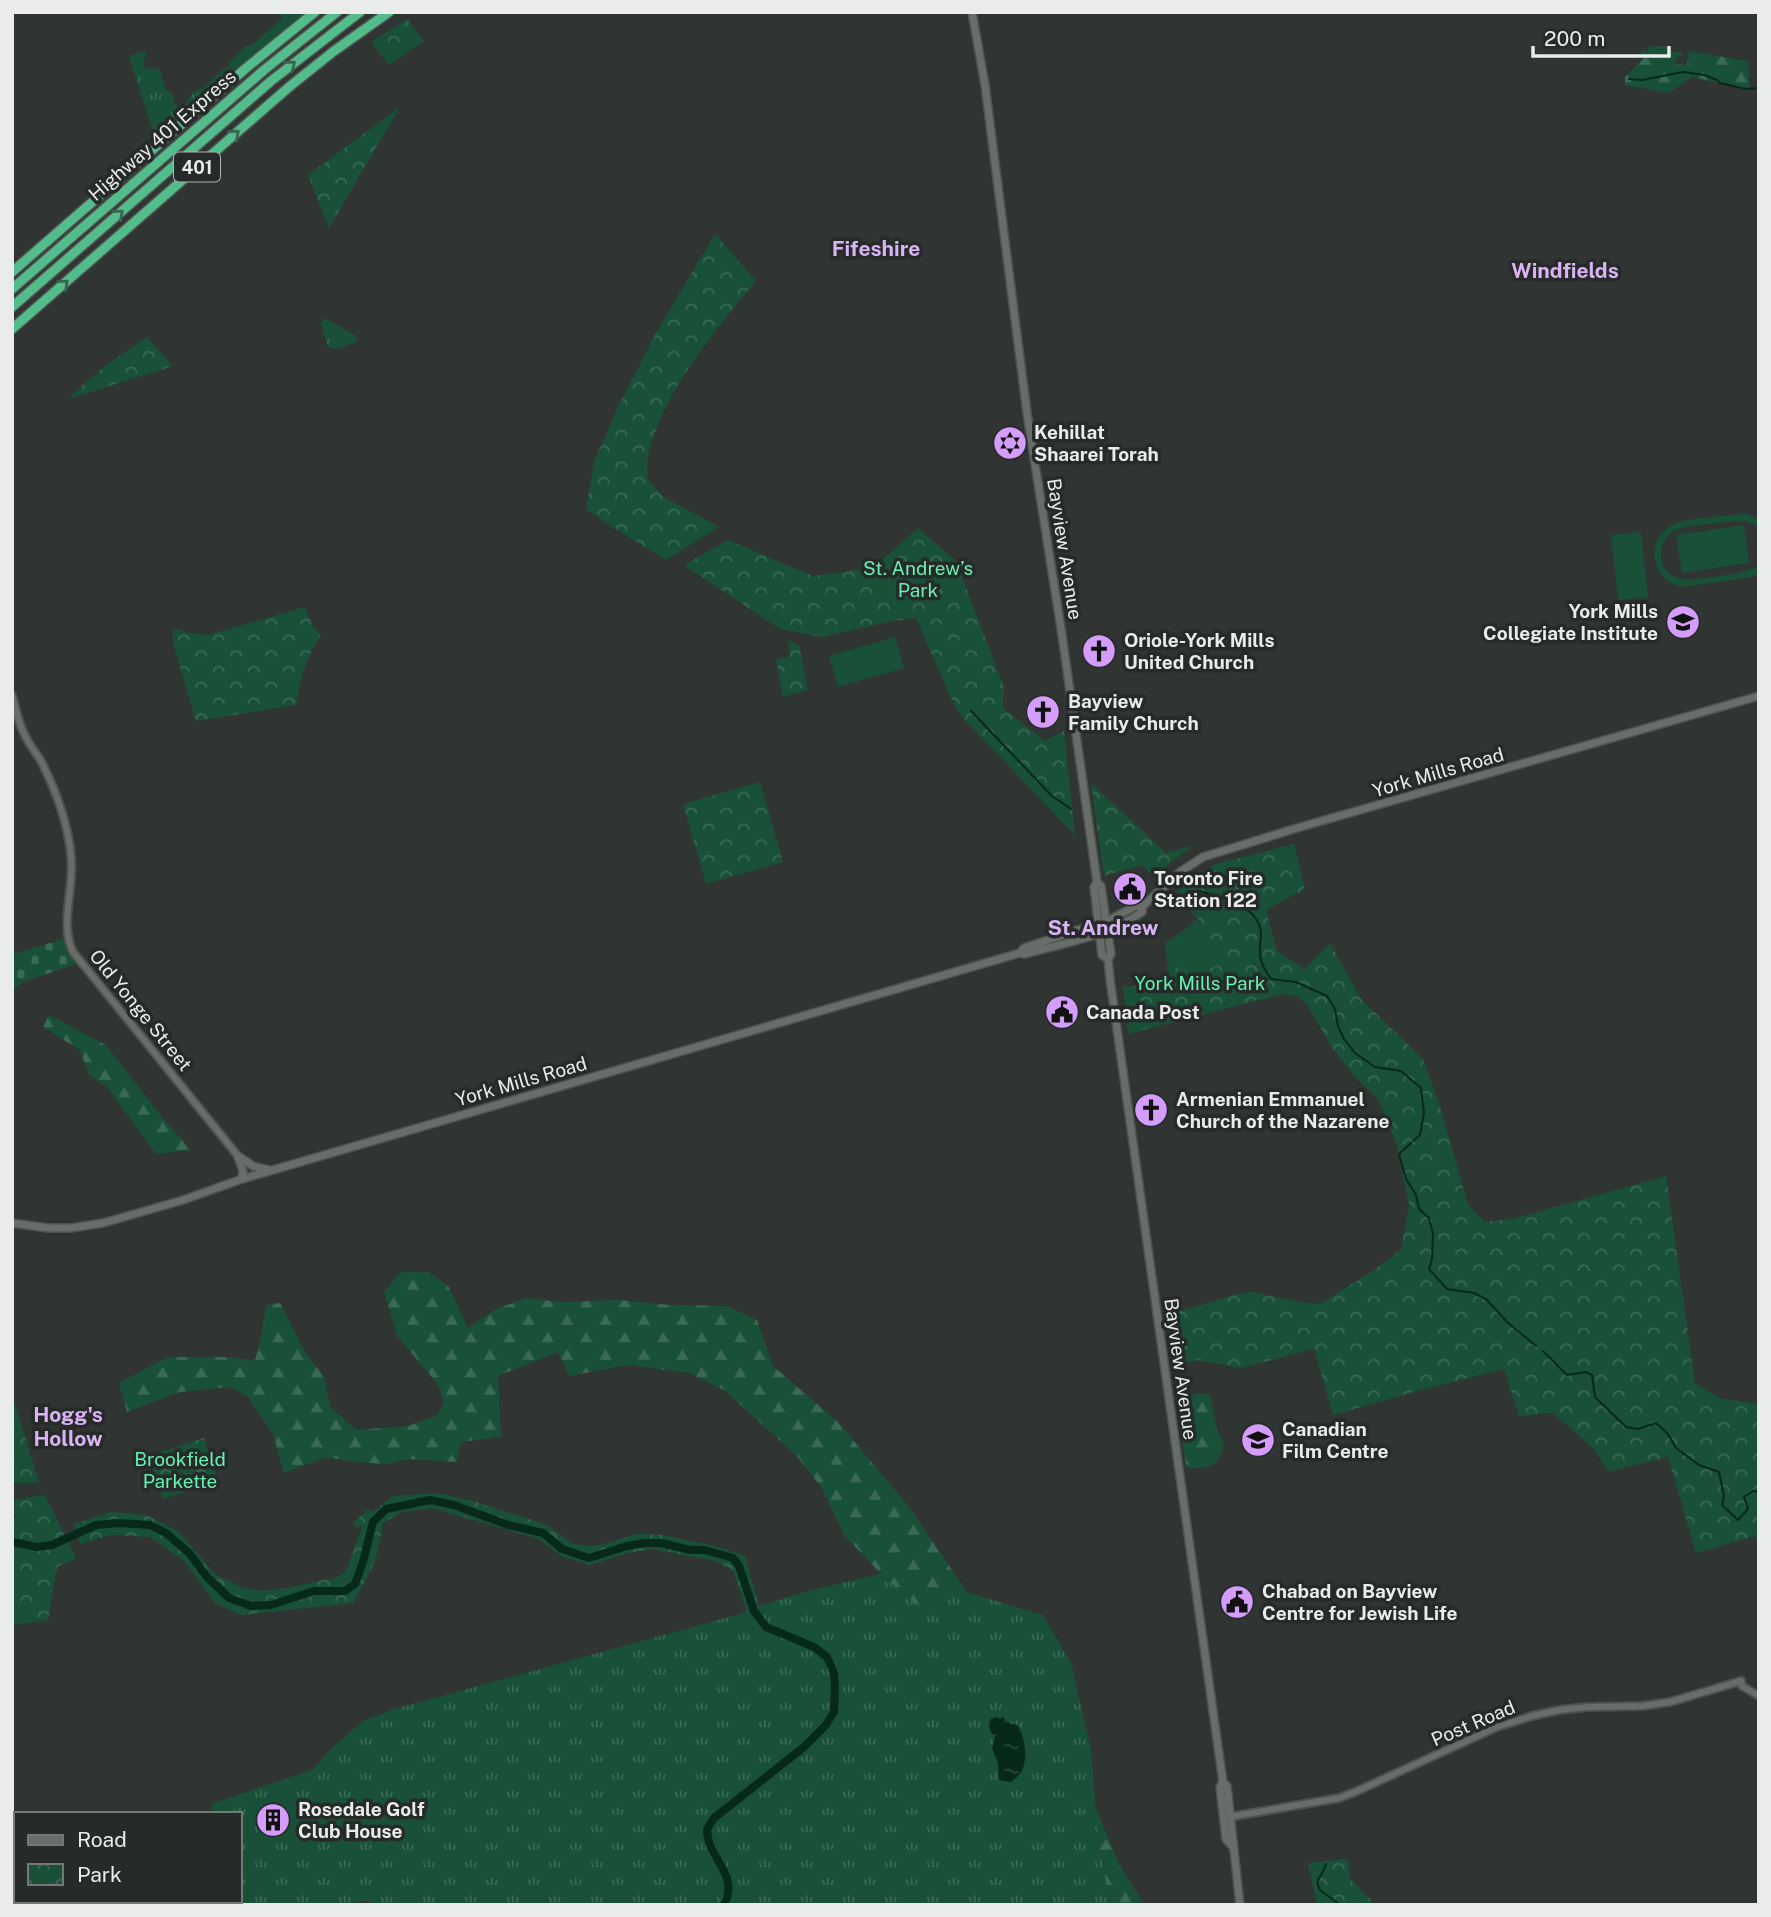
<svg xmlns="http://www.w3.org/2000/svg" width="1771" height="1917" font-family="'Public Sans',sans-serif">
  <style>
    .grass { fill: url(#grass-tufts) }
    .forest { fill: url(#forest-firs) }
    .cemetery { fill: url(#cemetery-stones) }
    .park { fill: url(#park-crowns) }
    .garden { fill: #195138 }
    .water { fill: url(#water-ripples) }
    .lines { fill: none; stroke-linecap: round; stroke-linejoin: round }
    .stream { stroke: #06291a; stroke-width: 2 }
    .river { stroke: #06291a; stroke-width: 8 }
    .tertiary-casing { stroke: #4e524f; stroke-width: 10 }
    .secondary-casing { stroke: #4e524f; stroke-width: 10 }
    .motorway-casing { stroke: #4e524f; stroke-width: 12 }
    .tertiary { stroke: #686d6a; stroke-width: 6 }
    .secondary { stroke: #686d6a; stroke-width: 7 }
    .motorway { stroke: #53bc8b; stroke-width: 9 }
    .oneway { stroke: #386450 }
    .labels { text-anchor: middle; dominant-baseline: central; stroke-width: 7; stroke-linejoin: round; paint-order: stroke }
    .shield { fill: #262a28; stroke: #aeb2b0; stroke-width: 2 }
    .shield-label { font-size: 18px; font-weight: bold; fill: #e9ecea }
    .street-label { font-size: 19px; fill: #e9ecea; stroke: #262a28 }
    .poi-label { font-size: 19px; font-weight: bold; fill: #e9ecea; stroke: #262a28; text-anchor: start }
    .park-label { font-size: 19px; fill: #66f2b2; stroke: #262a28 }
    .neighbourhood-label { font-size: 21px; font-weight: bold; fill: #d9b3f5; stroke: #262a28 }
  </style>
  <defs>
    <pattern id="grass-tufts" width="24" height="20" patternUnits="userSpaceOnUse" patternTransform="scale(1.75)"><rect width="24" height="20" fill="#195138"/><path d="M3 7l-1-3M5 7V3M7 7l1-3M15 17l-1-3M17 17v-4M19 17l1-3" fill="none" stroke="#3a6a55"/></pattern>
    <pattern id="forest-firs" width="22" height="20" patternUnits="userSpaceOnUse" patternTransform="scale(1.75)"><rect width="22" height="20" fill="#195138"/><path d="M5 1l3.5 6h-7zM16 11l3.5 6h-7z" fill="#3a6a55"/></pattern>
    <pattern id="cemetery-stones" width="16" height="16" patternUnits="userSpaceOnUse" patternTransform="scale(1.75)"><rect width="16" height="16" fill="#195138"/><path d="M2 7V4a2 2 0 0 1 4 0v3zM10 15v-3a2 2 0 0 1 4 0v3z" fill="#3a6a55"/></pattern>
    <pattern id="park-crowns" width="20" height="18" patternUnits="userSpaceOnUse" patternTransform="scale(1.75)"><rect width="20" height="18" fill="#195138"/><path d="M2 6a3 3 0 1 1 6 0M12 15a3 3 0 1 1 6 0" fill="none" stroke="#3a6a55"/></pattern>
    <pattern id="water-ripples" width="26" height="14" patternUnits="userSpaceOnUse" patternTransform="scale(1.75)"><rect width="26" height="14" fill="#06291a"/><path d="M2 4q2-2 4 0t4 0M15 11q2-2 4 0t4 0" fill="none" stroke="#2a483b"/></pattern>
  </defs>
  <rect width="100%" height="100%" fill="#303432"/>
  <g class="grass">
    <path d="M145 51 146 56 143 61 144 66 148 69 155 68 160 70 165 88 173 95C173 103 176 109 185 106 191 97 189 91 201 89L203 92 154 135 129 56Z"/>
    <path d="M325 318 356 336 357 341C349 345 336 351 328 347L321 324 322 320Z"/>
    <path d="M881 1574 916 1605 967 1592 1043 1615 1071 1663 1091 1750 1098 1837 1110 1905H378C369 1901 358 1898 350 1905H229L228 1901H240V1814H214L211 1804 312 1770 333 1747 363 1721 394 1709 740 1614 759 1606 808 1591Z"/>
  </g>
  <g class="forest">
    <path d="M278 12H306L155 138 154 135 203 92 201 89C212 84 217 70 230 66L228 63 247 45 250 47 282 18Z"/>
    <polygon points="1649,46 1668,47 1670,51 1682,53 1682,56 1676,57 1675,64 1687,65 1689,51 1748,61 1750,90 1692,77 1669,93 1625,85 1625,77 1644,58 1639,55 1643,50 1648,51"/>
    <polygon points="49,1015 106,1045 165,1121 191,1150 156,1154 107,1087 89,1075 80,1050 43,1027"/>
    <polygon points="401,1272 428,1272 449,1287 468,1328 496,1309 527,1298 561,1302 619,1300 670,1305 727,1306 757,1320 773,1366 837,1421 910,1508 967,1592 916,1605 881,1574 844,1535 822,1488 795,1454 724,1390 689,1373 628,1365 569,1376 558,1352 498,1376 501,1437 461,1442 457,1462 408,1459 386,1464 354,1462 326,1457 284,1473 273,1434 248,1397 230,1387 180,1392 127,1412 119,1383 168,1357 226,1357 255,1360 262,1334 266,1305 280,1303 306,1354 324,1376 330,1406 356,1430 408,1426 437,1415 444,1402 437,1383 397,1336 384,1292"/>
    <path d="M1198 1393 1209 1394 1211 1398 1216 1427 1224 1445C1218 1466 1212 1468 1190 1468L1186 1465 1176 1401 1180 1398Z"/>
    <polygon points="1095,1806 1118,1862 1144,1905 1110,1905 1098,1837"/>
  </g>
  <polygon class="cemetery" points="64,939 67,953 79,963 23,982 12,992 12,954"/>
  <g class="park">
    <polygon points="407,19 424,41 389,65 371,42"/>
    <polygon points="400,107 337,214 329,228 308,175"/>
    <path d="M715 234 756 281C715 331 666 388 649 451 647 460 648 470 647 478L662 496 719 527 666 560 606 523 586 509 594 462 618 407 657 331Z"/>
    <polygon points="147,337 173,366 72,398 70,396 106,365"/>
    <polygon points="918,528 956,561 1004,687 1003,708 1045,741 1064,731 1075,835 961,716 950,696 916,618 892,621 823,637 780,629 684,565 728,540 813,576 873,568"/>
    <path d="M305 607 312 625 321 635C305 659 301 677 296 705L196 721 173 643V628L189 633 208 635Z"/>
    <polygon points="788,640 799,646 808,690 783,697 776,660 790,657"/>
    <polygon points="760,782 783,862 706,884 683,804"/>
    <polygon points="1091,783 1166,853 1194,845 1154,876 1142,865 1104,876"/>
    <polygon points="1294,844 1305,889 1266,910 1277,951 1304,969 1330,943 1361,999 1423,1059 1438,1100 1468,1204 1484,1222 1512,1219 1666,1176 1695,1383 1719,1398 1759,1404 1759,1545 1755,1536 1696,1553 1668,1457 1608,1472 1594,1449 1553,1413 1519,1416 1504,1369 1410,1393 1333,1415 1314,1349 1241,1368 1198,1360 1173,1365 1166,1315 1237,1294 1253,1292 1299,1302 1320,1304 1371,1272 1401,1250 1409,1205 1397,1145 1378,1099 1357,1079 1332,1048 1308,1006 1297,996 1284,994 1259,1000 1128,1034 1123,987 1169,982 1165,943 1200,921 1175,895 1200,872 1216,864"/>
    <polygon points="12,1394 39,1483 12,1483"/>
    <polygon points="204,1438 218,1482 163,1499 149,1456"/>
    <polygon points="438,1493 473,1501 547,1525 573,1544 588,1546 600,1545 637,1534 664,1535 715,1546 745,1556 759,1606 747,1612 733,1570 715,1561 652,1549 628,1553 590,1565 563,1557 539,1539 432,1508 402,1512 383,1523 375,1562 353,1603 241,1615 216,1604 184,1561 150,1537 110,1535 80,1544 74,1524 111,1512 146,1515 179,1532 216,1575 244,1588 261,1591 288,1588 338,1577 347,1569 363,1524 358,1528 353,1523 368,1509 373,1512 392,1496"/>
    <polygon points="45,1495 76,1558 57,1567 48,1620 12,1625 12,1518 15,1518 14,1500"/>
    <polygon points="1348,1859 1350,1879 1370,1899 1373,1905 1317,1905 1308,1863"/>
  </g>
  <g class="garden">
    <path d="M1739 514H1746L1759 519V527L1746 521H1739C1724 523 1687 524 1674 531 1655 542 1657 572 1678 578 1690 582 1748 573 1759 566V574L1751 577 1683 587C1651 582 1643 537 1674 524 1690 517 1721 517 1739 514Z"/>
    <polygon points="1744,525 1749,563 1682,573 1676,535"/>
    <polygon points="1641,532 1648,597 1618,600 1611,535"/>
    <polygon points="895,637 904,668 838,687 829,656"/>
    <path d="M1197 919 1216 946 1222 963C1204 972 1186 976 1168 962L1166 945Z"/>
  </g>
  <path class="water" d="M997 1717 1000 1719 1002 1717 1011 1724 1015 1723 1018 1726C1027 1742 1031 1772 1010 1782L999 1780 998 1764 992 1748 995 1738C990 1732 987 1726 991 1719Z"/>
  <g class="lines">
    <g class="stream">
      <polyline points="1629,79 1642,80 1683,72 1704,75 1717,80 1720,83 1746,89 1759,88"/>
      <polyline points="971,711 1052,796 1071,809"/>
      <path d="M1199 891C1221 897 1257 904 1261 932 1261 937 1260 944 1260 949 1259 961 1264 969 1271 979L1296 982 1327 996 1335 1009 1338 1026 1344 1039 1355 1053 1375 1067 1401 1071 1421 1088 1424 1113 1420 1135 1413 1141"/>
      <polyline points="1411,1143 1399,1154 1406,1179 1416,1195 1419,1209 1429,1218 1433,1234 1432,1259 1429,1269 1447,1289 1474,1293 1487,1300 1507,1322 1536,1346"/>
      <polyline points="1543,1351 1567,1375 1586,1372 1592,1375 1595,1397 1626,1427 1638,1429 1656,1423 1668,1434 1676,1448 1699,1465 1719,1472 1724,1496 1722,1505 1738,1520 1748,1509 1744,1497 1753,1491 1759,1492"/>
      <path d="M1326 1864C1324 1872 1319 1876 1317 1883L1320 1890 1340 1905"/>
    </g>
    <path class="river" d="M12 1542 37 1547 52 1545 96 1525 118 1523 150 1525 166 1533 190 1554 207 1577 229 1598 251 1606 271 1605 314 1591H345L355 1584 363 1562 373 1522 386 1509 430 1500 454 1505 508 1525 543 1533 562 1549 589 1558 627 1546 645 1543H661L690 1550H704L733 1558 739 1566 754 1611 766 1627 814 1647 827 1657 834 1673 835 1688 834 1712 826 1725 804 1747 714 1818 707 1829C707 1860 740 1872 724 1905"/>
    <g class="tertiary-casing">
      <g id="tertiary">
        <path d="M12 695C16 710 19 727 28 741 32 749 38 755 42 763 56 791 68 824 71 856 75 887 59 923 73 952L238 1156"/>
        <polyline points="1741,1681 1742,1686 1759,1696"/>
        <polyline points="1229,1817 1339,1798 1355,1792 1497,1727 1532,1716 1559,1710 1587,1707 1642,1706 1670,1702 1741,1681"/>
      </g>
    </g>
    <g class="secondary-casing">
      <g id="secondary">
        <polyline points="972,12 985,85 1027,413 1062,635 1097,882 1101,886 1111,954 1108,959 1110,979 1223,1782 1227,1786 1240,1905"/>
        <polyline points="1097,882 1094,887 1102,955 1108,959"/>
        <polyline points="1020,953 1024,948 1111,919 1136,906 1142,907"/>
        <polyline points="238,1156 253,1166 269,1170"/>
        <polyline points="238,1157 243,1171 242,1179"/>
        <path d="M12 1223 48 1228H71L103 1223 183 1200 242 1179 1020 953 1025 954C1064 943 1108 936 1142 912V907L1180 872 1203 857 1297 828 1759 696"/>
        <polyline points="1223,1782 1220,1787 1226,1839 1233,1847"/>
      </g>
    </g>
    <g class="motorway-casing">
      <g id="motorway">
        <polyline points="12,272 245,69 315,12"/>
        <polyline points="12,289 264,70 337,12"/>
        <polyline points="12,307 271,81 360,12"/>
        <polyline points="12,329 289,87 334,51 389,12"/>
      </g>
    </g>
    <use href="#tertiary" class="tertiary"/>
    <use href="#secondary" class="secondary"/>
    <use href="#motorway" class="motorway"/>
  </g>
  <defs><path id="oneway-chevron" d="M-2-3.5L2.5 0L-2 3.5" fill="none" stroke-width="1.6" stroke-linecap="round" stroke-linejoin="round" transform="scale(1.75)"/></defs>
  <g class="oneway">
    <use href="#oneway-chevron" transform="translate(291 65) rotate(-39)"/>
    <use href="#oneway-chevron" transform="translate(235 134) rotate(-41)"/>
    <use href="#oneway-chevron" transform="translate(119 214) rotate(-41)"/>
    <use href="#oneway-chevron" transform="translate(64 284) rotate(-41)"/>
  </g>
  <defs>
    <g id="synagogue-disc" transform="scale(1.75)"><circle r="9.5" fill="#d49cfb" stroke="#262a28"/><path d="M0-6.5L5.6 3.2H-5.6ZM0 6.5L5.6-3.2H-5.6Z" fill="#111"/></g>
    <g id="school-disc" transform="scale(1.75)"><circle r="9.5" fill="#d49cfb" stroke="#262a28"/><path d="M0-5L7-2L0 1L-7-2ZM-4 1L0 2.5L4 1V4Q0 6-4 4Z" fill="#111"/></g>
    <g id="church-disc" transform="scale(1.75)"><circle r="9.5" fill="#d49cfb" stroke="#262a28"/><path d="M-1.2-6h2.4v3.5h3.3v2.4h-3.3V6h-2.4V-.1h-3.3v-2.4h3.3Z" fill="#111"/></g>
    <g id="civic-disc" transform="scale(1.75)"><circle r="9.5" fill="#d49cfb" stroke="#262a28"/><path d="M-.6-6.5H3V-4.5H.6V-3L4-1V1h2V6H-6V1h2V-1L-.6-3ZM-1.2 2.5V6h2.4V2.5Z" fill="#111"/></g>
    <g id="university-disc" transform="scale(1.75)"><circle r="9.5" fill="#d49cfb" stroke="#262a28"/><path d="M0-5L7-2L0 1L-7-2ZM-4 1L0 2.5L4 1V4Q0 6-4 4Z" fill="#111"/></g>
    <g id="building-disc" transform="scale(1.75)"><circle r="9.5" fill="#d49cfb" stroke="#262a28"/><path d="M-4-6H4V6H1V3H-1V6H-4ZM-2.5-4.3h1.7v1.8h-1.7ZM.8-4.3h1.7v1.8H.8ZM-2.5-1h1.7V.8h-1.7ZM.8-1h1.7V.8H.8Z" fill="#111"/></g>
  </defs>
  <g fill-rule="evenodd">
    <use href="#synagogue-disc" x="1010" y="443"/>
    <use href="#school-disc" x="1683" y="622"/>
    <use href="#church-disc" x="1099" y="651"/>
    <use href="#church-disc" x="1043" y="712"/>
    <use href="#civic-disc" x="1130" y="889"/>
    <use href="#civic-disc" x="1062" y="1012"/>
    <use href="#church-disc" x="1151" y="1110"/>
    <use href="#university-disc" x="1258" y="1440"/>
    <use href="#civic-disc" x="1237" y="1602"/>
    <use href="#building-disc" x="273" y="1820"/>
  </g>
  <g class="labels">
    <rect class="shield" x="174" y="152.5" width="46" height="29" rx="5"/>
    <g class="shield-label">
      <text x="197" y="167">401</text>
    </g>
    <g class="street-label">
      <text transform="translate(162 135) rotate(-41)">Highway 401 Express</text>
      <text transform="translate(1065 549) rotate(81)">Bayview Avenue</text>
      <text transform="translate(1438 772) rotate(-16)">York Mills Road</text>
      <text transform="translate(141 1010) rotate(51)">Old Yonge Street</text>
      <text transform="translate(521 1081) rotate(-16)">York Mills Road</text>
      <text transform="translate(1181 1369) rotate(82)">Bayview Avenue</text>
      <text transform="translate(1473 1723) rotate(-23)">Post Road</text>
    </g>
    <g class="poi-label">
      <text x="1034" y="432">Kehillat<tspan x="1034" dy="22">Shaarei Torah</tspan></text>
      <text x="1658" y="611" text-anchor="end">York Mills<tspan x="1658" dy="22">Collegiate Institute</tspan></text>
      <text x="1124" y="640">Oriole-York Mills<tspan x="1124" dy="22">United Church</tspan></text>
      <text x="1068" y="701">Bayview<tspan x="1068" dy="22">Family Church</tspan></text>
      <text x="1154" y="878">Toronto Fire<tspan x="1154" dy="22">Station 122</tspan></text>
      <text x="1086" y="1012">Canada Post</text>
      <text x="1176" y="1099">Armenian Emmanuel<tspan x="1176" dy="22">Church of the Nazarene</tspan></text>
      <text x="1282" y="1429">Canadian<tspan x="1282" dy="22">Film Centre</tspan></text>
      <text x="1262" y="1591">Chabad on Bayview<tspan x="1262" dy="22">Centre for Jewish Life</tspan></text>
      <text x="298" y="1809">Rosedale Golf<tspan x="298" dy="22">Club House</tspan></text>
    </g>
    <g class="park-label">
      <text x="918" y="568">St. Andrew’s<tspan x="918" dy="22">Park</tspan></text>
      <text x="1200" y="983">York Mills Park</text>
      <text x="180" y="1459">Brookfield<tspan x="180" dy="22">Parkette</tspan></text>
    </g>
    <g class="neighbourhood-label">
      <text x="876" y="248">Fifeshire</text>
      <text x="1565" y="270">Windfields</text>
      <text x="1103" y="927">St. Andrew</text>
      <text x="68" y="1414">Hogg's<tspan x="68" dy="24">Hollow</tspan></text>
    </g>
  </g>
  <rect width="1771" height="1917" fill="none" stroke="#e9ecea" stroke-width="28"/>
  <rect x="14" y="1812" width="228" height="91" fill="#262a28" stroke="#747876" stroke-width="2"/>
  <rect x="28" y="1835" width="35" height="10" fill="#686d6a" stroke="#747876" stroke-width="2"/>
  <text x="77" y="1847" font-size="21" fill="#e9ecea">Road</text>
  <rect x="28" y="1864" width="35" height="21" fill="url(#park-crowns)" stroke="#747876" stroke-width="2"/>
  <text x="77" y="1882" font-size="21" fill="#e9ecea">Park</text>
  <path d="M1533 46v10h136v-10" fill="none" stroke="#e9ecea" stroke-width="3.5"/>
  <text x="1544" y="46" font-size="21" fill="#e9ecea" stroke="#262a28" stroke-width="5" paint-order="stroke">200 m</text>
</svg>
